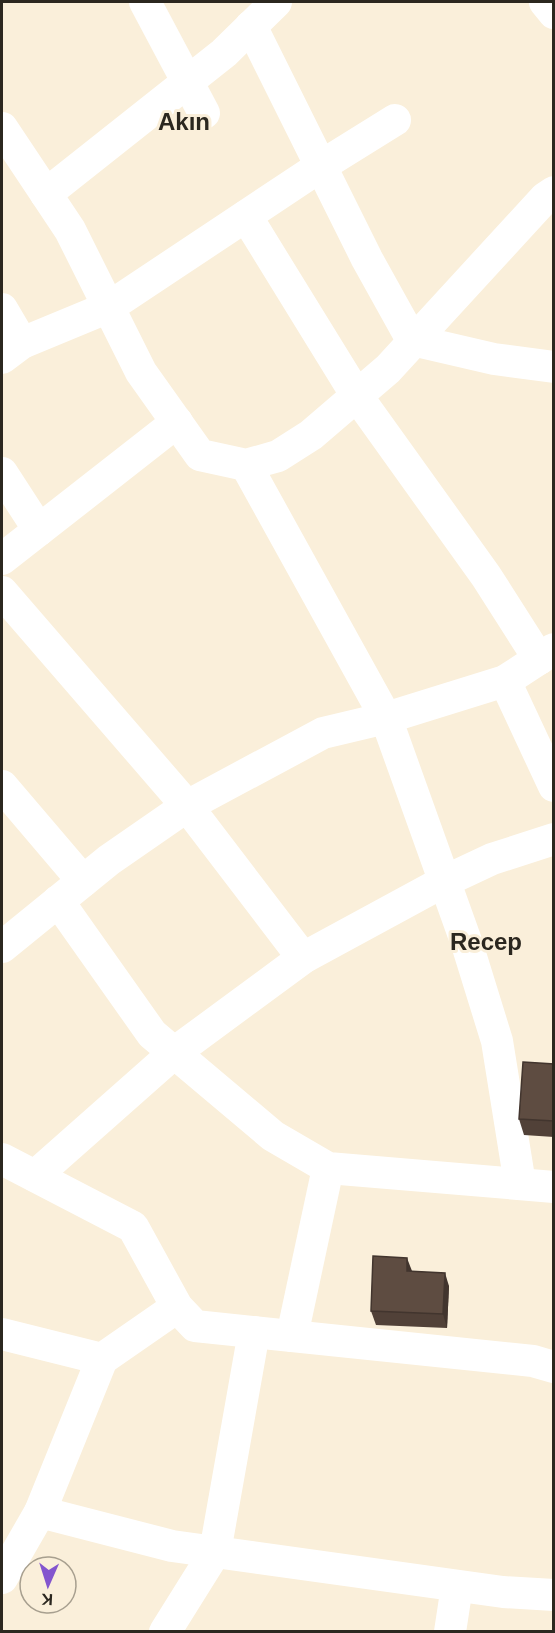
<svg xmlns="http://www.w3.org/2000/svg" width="555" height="1633" font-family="Helvetica,sans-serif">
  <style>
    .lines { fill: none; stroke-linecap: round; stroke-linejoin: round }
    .minor { stroke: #fff; stroke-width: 32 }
    .wall { fill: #514138 }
    .shaded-wall { fill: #42352e }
    .building { fill: #5e4c41; stroke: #42352e; stroke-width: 1.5 }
    .labels { text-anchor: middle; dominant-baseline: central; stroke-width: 6; stroke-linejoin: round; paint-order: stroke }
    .district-label { font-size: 24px; font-weight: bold; fill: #2b271f; stroke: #faefda }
  </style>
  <rect width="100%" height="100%" fill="#faefda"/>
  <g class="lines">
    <g class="minor">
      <polyline points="145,2 204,113"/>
      <polyline points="545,2 554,13"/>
      <polyline points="251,26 367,259 412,340 494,359 554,367"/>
      <polyline points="2,128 70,230 141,372 200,455 246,465 278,456 311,435 388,369 545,198 554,192"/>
      <polyline points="46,194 224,53 276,2"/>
      <polyline points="246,216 357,396 486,576 539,659"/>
      <polyline points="2,309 22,343"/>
      <polyline points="2,358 22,343 109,307 321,166 395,120"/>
      <polyline points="246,465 386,718 467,944 497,1041 520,1184"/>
      <polyline points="2,473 39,530"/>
      <polyline points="2,559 177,422"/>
      <polyline points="2,592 187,806 303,958"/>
      <polyline points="505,681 554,786"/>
      <polyline points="2,786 83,881"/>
      <polyline points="58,901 152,1034 273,1136 328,1168 554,1187"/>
      <polyline points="2,947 109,860 187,806 323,733 386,718 505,681 554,649"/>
      <polyline points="2,1159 133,1227 177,1307 195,1326 533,1361 554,1367"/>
      <polyline points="35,1176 174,1053 303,958 443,882 492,859 554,839"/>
      <polyline points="2,1334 102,1359 177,1307"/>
      <polyline points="292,1336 328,1168"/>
      <polyline points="40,1512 172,1546 503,1592 554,1595"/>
      <polyline points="2,1578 40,1512 102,1359"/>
      <polyline points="165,1632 215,1552 254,1332"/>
      <polyline points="450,1632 457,1586"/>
    </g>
  </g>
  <g class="wall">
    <polygon points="554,1064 554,1137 524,1135 519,1119"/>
    <polygon points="412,1271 449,1286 447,1328 376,1325 371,1311"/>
  </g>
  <g class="shaded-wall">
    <polygon points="407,1258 412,1271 407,1271"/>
    <polygon points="445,1273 449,1286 447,1328 443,1314"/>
  </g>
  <g class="building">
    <polygon points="523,1062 554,1064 554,1121 519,1119"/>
    <polygon points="373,1256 407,1258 407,1271 445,1273 443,1314 371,1311"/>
  </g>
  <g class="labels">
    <g class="district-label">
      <text x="184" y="121">Akın</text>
      <text x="486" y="941">Recep</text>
    </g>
  </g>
  <rect width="555" height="1633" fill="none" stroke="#2b271f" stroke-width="6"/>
  <g transform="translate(48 1585) rotate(183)"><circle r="28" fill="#faefda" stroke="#a79f8f" stroke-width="1.5"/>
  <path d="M0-4.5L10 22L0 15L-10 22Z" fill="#8355ce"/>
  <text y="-9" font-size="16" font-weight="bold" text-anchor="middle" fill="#2b271f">K</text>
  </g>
</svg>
